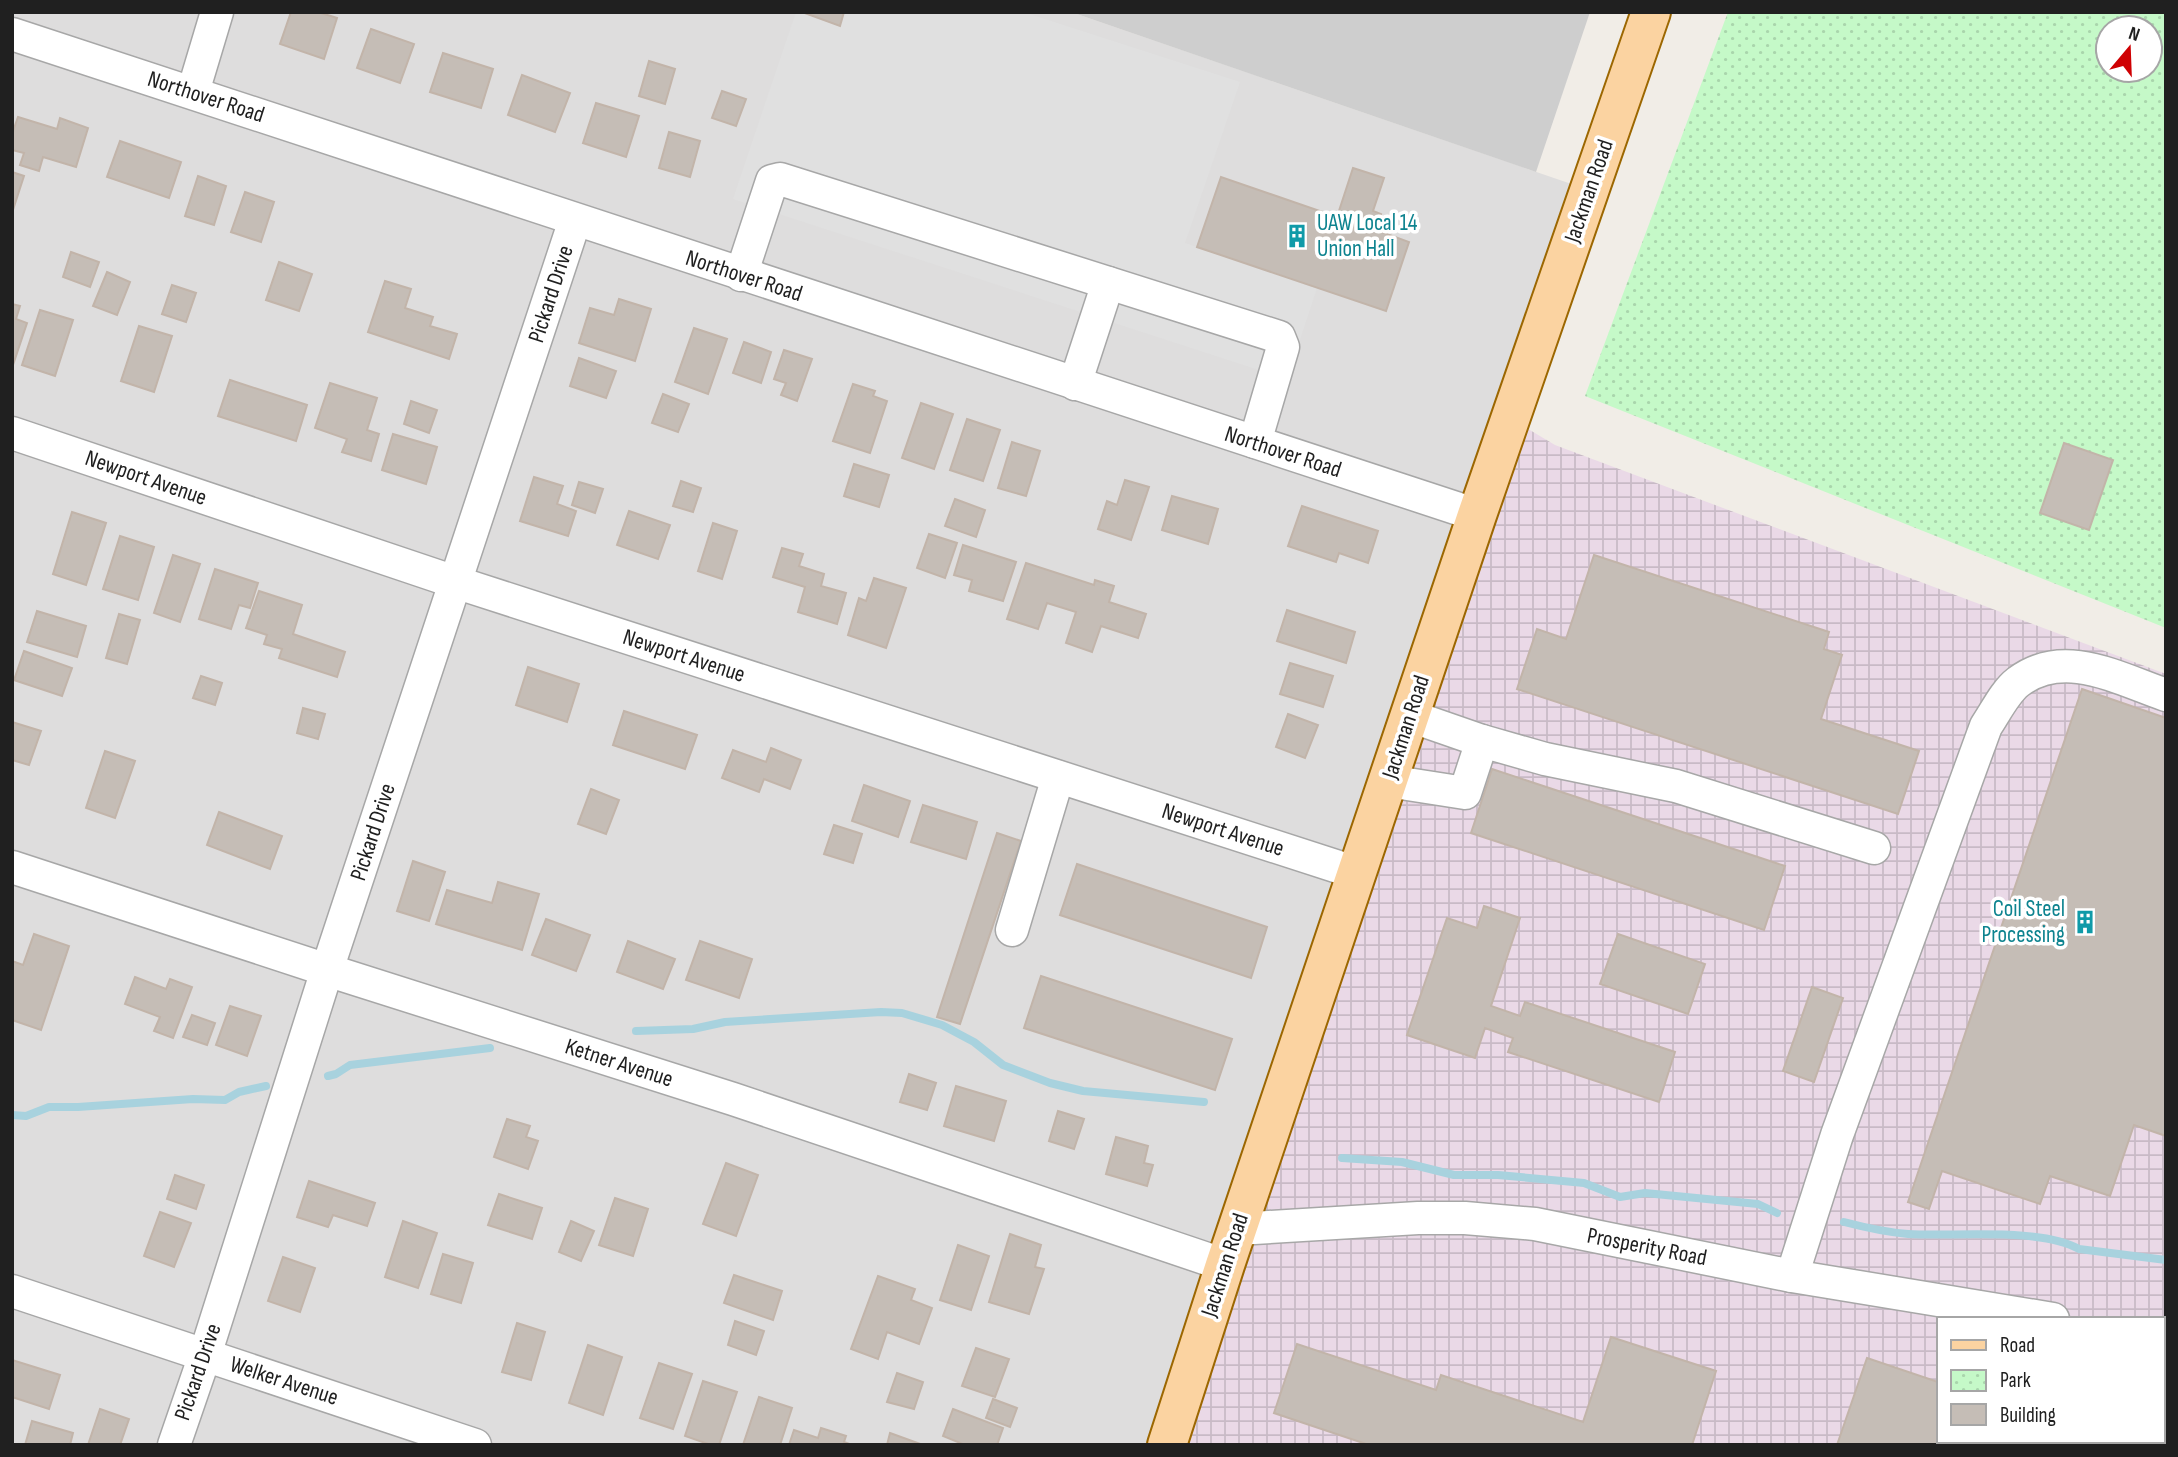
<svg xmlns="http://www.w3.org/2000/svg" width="2178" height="1457" font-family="'Sofia Sans Condensed',sans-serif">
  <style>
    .residential { fill: #dedddd }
    .industrial { fill: url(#industrial-grid); fill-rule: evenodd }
    .religious { fill: #cecece }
    .park { fill: url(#park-dots); fill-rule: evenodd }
    .parking { fill: #e0e0e0 }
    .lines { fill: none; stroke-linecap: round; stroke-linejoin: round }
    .stream { stroke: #a8d2de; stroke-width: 8 }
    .building { fill: #c5bdb6; stroke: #c2b4a9; stroke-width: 2 }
    .minor-casing { stroke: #a7a7a7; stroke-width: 35 }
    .major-casing { stroke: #9c6701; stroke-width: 42 }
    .minor { stroke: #fff; stroke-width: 32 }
    .major { stroke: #fbd3a1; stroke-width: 38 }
    .labels { text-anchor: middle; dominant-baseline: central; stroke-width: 7; stroke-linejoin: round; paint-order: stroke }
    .street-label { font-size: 23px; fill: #202020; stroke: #fff }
    .culture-label { font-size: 23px; fill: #0d838f; stroke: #fff; text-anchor: start }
  </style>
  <defs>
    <pattern id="industrial-grid" width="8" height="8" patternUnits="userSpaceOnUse" patternTransform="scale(1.75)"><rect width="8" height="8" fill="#ead9e7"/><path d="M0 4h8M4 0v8" fill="none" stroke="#c8bac6"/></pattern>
    <pattern id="park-dots" width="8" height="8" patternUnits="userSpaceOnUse" patternTransform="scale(1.75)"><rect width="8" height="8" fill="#c5f9c8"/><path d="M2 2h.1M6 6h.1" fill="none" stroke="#a9d5ac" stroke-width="1.8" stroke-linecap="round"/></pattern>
  </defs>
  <rect width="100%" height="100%" fill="#f1ede7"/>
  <polygon class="residential" points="12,12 1071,12 1589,190 1170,1445 12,1445"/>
  <path class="industrial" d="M1510 418 1555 445 2166 674V1445H1169ZM1938 1319H2162V1441H1938Z"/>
  <polygon class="religious" points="1071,12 1590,12 1536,172"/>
  <path class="park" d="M1728 12H2166V628L1585 396ZM2108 28H2150V70H2108Z"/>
  <polygon class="parking" points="796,12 1023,12 1240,82 1185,243 1317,288 1287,379 733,199"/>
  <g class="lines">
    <g class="stream">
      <polyline points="636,1031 693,1029 725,1022 881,1012 902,1013 942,1025 974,1042 1003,1065 1050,1083 1083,1091 1204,1102"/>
      <polyline points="328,1076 336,1074 350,1065 490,1048"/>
      <polyline points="12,1115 26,1116 49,1107 78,1107 193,1099 225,1100 239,1092 266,1086"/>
      <polyline points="1342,1158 1402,1162 1454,1175 1498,1175 1584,1183 1620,1197 1645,1193 1758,1204 1777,1213"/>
      <path d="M1844 1222C1867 1228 1884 1232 1908 1234 1954 1237 2040 1227 2079 1249L2166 1260"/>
    </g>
  </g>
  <g class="building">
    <polygon points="291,12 318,12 337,18 324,59 280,44"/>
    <polygon points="802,12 844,12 840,26"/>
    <polygon points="371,29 414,44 400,83 357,68"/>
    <polygon points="443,53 493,69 481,108 430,92"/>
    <polygon points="649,61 675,69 665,104 639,96"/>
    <polygon points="522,75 570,93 555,132 508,115"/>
    <polygon points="722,91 746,99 736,126 712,118"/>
    <polygon points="596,103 639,116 626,157 583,143"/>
    <polygon points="18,117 57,129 60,118 88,128 76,167 43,157 39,171 20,165 24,153 12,150 12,134"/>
    <polygon points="669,132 700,141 690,177 659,168"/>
    <polygon points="120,141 181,162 169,198 107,177"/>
    <polygon points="1353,168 1384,178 1373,211 1381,214 1376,230 1409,242 1386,311 1197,247 1221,177 1337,217"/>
    <polygon points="12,172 24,176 12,213"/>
    <polygon points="198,176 226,186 214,225 185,216"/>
    <polygon points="245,192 274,202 261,242 231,232"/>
    <polygon points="71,252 99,262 90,287 63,277"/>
    <polygon points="279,262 312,274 299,311 266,300"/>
    <polygon points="107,272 130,282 117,315 93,306"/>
    <polygon points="385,281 411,289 405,308 433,317 430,326 457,334 449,359 368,332"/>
    <polygon points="172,285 196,293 186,322 162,314"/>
    <polygon points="619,299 651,309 635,361 579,343 590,308 614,315"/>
    <polygon points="12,304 20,306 16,319 27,323 13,365"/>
    <polygon points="40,310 73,320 55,376 22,365"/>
    <polygon points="139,326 172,336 154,392 121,381"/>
    <polygon points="694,328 727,339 708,394 675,382"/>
    <polygon points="744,342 771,352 761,383 733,373"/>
    <polygon points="784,350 812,359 797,401 781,395 786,383 774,379"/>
    <polygon points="579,358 616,371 606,398 570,386"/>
    <polygon points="230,380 307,405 296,441 218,416"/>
    <polygon points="330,383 377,398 367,430 379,434 371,461 342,452 347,439 315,428"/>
    <polygon points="853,384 875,391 873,396 887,401 870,453 833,441"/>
    <polygon points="663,394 689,404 678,432 652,423"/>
    <polygon points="411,401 437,410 429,433 404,424"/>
    <polygon points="921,403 953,414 934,469 902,458"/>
    <polygon points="967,419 1000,430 983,481 950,470"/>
    <polygon points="393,434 437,447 426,484 382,470"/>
    <polygon points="1012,442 1040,451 1026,496 998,488"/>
    <polygon points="2064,443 2113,460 2089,530 2040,513"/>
    <polygon points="854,464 889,475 879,507 844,496"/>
    <polygon points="534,477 563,486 557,504 576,511 568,536 520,521"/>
    <polygon points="1125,480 1149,487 1131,540 1098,529 1107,501 1117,505"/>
    <polygon points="681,481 701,488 693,512 673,506"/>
    <polygon points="579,482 603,489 595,513 572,505"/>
    <polygon points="1172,496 1218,509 1208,544 1162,530"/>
    <polygon points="955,499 985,510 976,537 945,526"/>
    <polygon points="1302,506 1378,531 1368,563 1339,553 1336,562 1288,546"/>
    <polygon points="629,511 670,525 658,559 617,545"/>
    <polygon points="72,512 106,523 86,585 53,574"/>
    <polygon points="713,523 737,531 722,579 698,571"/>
    <polygon points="929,534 957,543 945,578 917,568"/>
    <polygon points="120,536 154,547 138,600 103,589"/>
    <polygon points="963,545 1016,562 1003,601 969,591 972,580 954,575"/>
    <polygon points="782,548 803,554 799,566 824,574 821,586 846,593 837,624 798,612 805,587 773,577"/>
    <polygon points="173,555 200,564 180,622 154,613"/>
    <polygon points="1594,555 1829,632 1824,649 1842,655 1821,719 1919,751 1898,814 1517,689 1537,629 1566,639"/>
    <polygon points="1026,563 1094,585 1095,580 1114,586 1109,602 1146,614 1138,638 1101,626 1092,652 1066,643 1076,612 1047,603 1038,629 1007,619"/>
    <polygon points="215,569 258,583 250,608 239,605 231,629 199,619"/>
    <polygon points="874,578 906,588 886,648 848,635 859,598 866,601"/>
    <polygon points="259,591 302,605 293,634 345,652 337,677 279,658 282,649 264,644 267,635 246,628"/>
    <polygon points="1287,610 1355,632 1346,663 1277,641"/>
    <polygon points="37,611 86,626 77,657 27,642"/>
    <polygon points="119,614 140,620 127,664 106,658"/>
    <polygon points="24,651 72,668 62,696 14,680"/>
    <polygon points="1290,663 1333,676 1323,707 1280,694"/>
    <polygon points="528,667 579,684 567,722 516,705"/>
    <polygon points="201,676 222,683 215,705 193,698"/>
    <polygon points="2082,689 2166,718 2166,1136 2134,1125 2110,1196 2050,1176 2040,1204 1942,1171 1929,1209 1908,1202"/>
    <polygon points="303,708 325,714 318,739 297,733"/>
    <polygon points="624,711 697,735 685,769 613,745"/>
    <polygon points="1288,714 1318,725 1305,758 1276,747"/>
    <polygon points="12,722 41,731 29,765 12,760"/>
    <polygon points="771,748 801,760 790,789 764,779 759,792 722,778 733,750 766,762"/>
    <polygon points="105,751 135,761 115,818 86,808"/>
    <polygon points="1492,769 1785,866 1764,930 1471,833"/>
    <polygon points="864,785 910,801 898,837 852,821"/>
    <polygon points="591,789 619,800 606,834 578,824"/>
    <polygon points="923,805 977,822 966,859 911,842"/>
    <polygon points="219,812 282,836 270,869 207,845"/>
    <polygon points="834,825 862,834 853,863 824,854"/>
    <polygon points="997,833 1021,841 960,1024 937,1017"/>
    <polygon points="413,861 445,872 429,921 397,911"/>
    <polygon points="1077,864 1267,927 1251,978 1060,915"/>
    <polygon points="498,882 539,894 522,950 436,924 447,890 492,903"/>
    <polygon points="1484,906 1520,918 1491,1006 1520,1016 1525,1002 1675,1052 1659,1102 1508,1052 1513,1038 1485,1028 1475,1058 1407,1035 1447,918 1477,928"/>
    <polygon points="546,919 590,935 576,971 532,955"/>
    <polygon points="34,934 69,946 41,1030 12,1020 12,961 23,965"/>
    <polygon points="1618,934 1705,964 1688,1014 1600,984"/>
    <polygon points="628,941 675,959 663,989 617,972"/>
    <polygon points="700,941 752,959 739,998 686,980"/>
    <polygon points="1041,976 1232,1039 1215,1090 1024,1028"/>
    <polygon points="135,977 166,989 170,979 192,987 173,1038 154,1031 160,1017 125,1004"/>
    <polygon points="1812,987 1843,998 1814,1082 1783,1071"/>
    <polygon points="230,1006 261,1016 247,1056 216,1045"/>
    <polygon points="192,1015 215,1023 207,1045 183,1037"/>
    <polygon points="909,1074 936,1083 927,1110 900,1102"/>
    <polygon points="956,1086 1006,1101 994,1141 944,1126"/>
    <polygon points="1058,1111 1084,1119 1074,1149 1049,1141"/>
    <polygon points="507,1119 530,1126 526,1137 538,1141 528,1169 494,1157"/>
    <polygon points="1116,1137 1148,1146 1144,1163 1153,1165 1147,1186 1106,1174"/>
    <polygon points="726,1163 758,1175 736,1236 703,1224"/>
    <polygon points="175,1175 204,1185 196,1209 167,1199"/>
    <polygon points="309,1181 375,1203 367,1226 333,1215 328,1227 297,1217"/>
    <polygon points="499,1194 542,1208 532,1239 488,1225"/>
    <polygon points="615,1198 648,1209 633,1256 599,1245"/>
    <polygon points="160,1212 191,1223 174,1267 144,1256"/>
    <polygon points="403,1221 437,1233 418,1288 385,1277"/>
    <polygon points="571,1221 594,1231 581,1261 559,1252"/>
    <polygon points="1010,1234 1041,1245 1035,1267 1044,1269 1029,1314 989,1302"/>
    <polygon points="958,1245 989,1256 971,1310 940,1300"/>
    <polygon points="443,1254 473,1263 461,1303 431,1294"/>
    <polygon points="283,1257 315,1268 300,1312 268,1301"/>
    <polygon points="734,1275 782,1291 773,1320 724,1303"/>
    <polygon points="878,1276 915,1289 911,1300 932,1308 919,1344 887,1332 878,1359 851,1349"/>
    <polygon points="735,1321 764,1331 756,1355 728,1345"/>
    <polygon points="517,1323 545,1332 531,1380 502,1372"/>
    <polygon points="1611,1337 1716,1371 1692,1445 1369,1445 1274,1413 1297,1344 1436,1390 1441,1375 1583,1422"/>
    <polygon points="588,1345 622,1357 603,1415 569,1403"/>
    <polygon points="976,1348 1009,1359 995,1397 962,1386"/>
    <polygon points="1867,1358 1938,1382 1938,1441 2049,1441 2048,1445 1837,1445"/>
    <polygon points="12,1360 60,1375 49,1409 12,1397"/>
    <polygon points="659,1363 692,1374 673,1429 640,1418"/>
    <polygon points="897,1373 923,1382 914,1409 887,1402"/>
    <polygon points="703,1381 737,1392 719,1445 711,1445 685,1436"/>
    <polygon points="759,1397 792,1408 780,1445 743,1445"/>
    <polygon points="993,1399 1017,1408 1010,1427 986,1418"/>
    <polygon points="100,1409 129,1419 120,1445 88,1445"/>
    <polygon points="953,1409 1003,1428 997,1445 965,1445 943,1436"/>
    <polygon points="32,1421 73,1433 70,1445 25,1445"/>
    <polygon points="821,1428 846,1436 844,1442 852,1445 789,1445 794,1430 818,1438"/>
    <polygon points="890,1433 923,1445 887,1445"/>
  </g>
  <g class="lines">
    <g class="minor-casing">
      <g id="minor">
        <polyline points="12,34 1477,515"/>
        <polyline points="193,92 217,12"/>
        <polyline points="741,275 772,181 780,179 1279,337 1283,347 1255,442"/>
        <polyline points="1075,384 1108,283"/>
        <polyline points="12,433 455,582 1357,873"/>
        <polyline points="1482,741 1545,759 1676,786 1874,848"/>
        <polyline points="1388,781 1465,793 1482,741 1410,716"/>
        <polyline points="12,867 327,970 733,1099 1225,1265"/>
        <polyline points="1012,930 1058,777"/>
        <polyline points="1237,1229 1418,1218 1465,1218 1535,1224 1792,1276 2053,1319"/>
        <path d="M1792 1276 1837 1135 1986 726C1995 713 2005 692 2018 682 2064 647 2119 679 2166 695"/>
        <polyline points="12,1291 475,1445"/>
        <polyline points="174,1445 205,1355 327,970 575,220"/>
      </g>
    </g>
    <g class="major-casing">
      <polyline id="major" points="1167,1445 1225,1265 1477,515 1651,12"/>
    </g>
    <use href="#minor" class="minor"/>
    <use href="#major" class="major"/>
  </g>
  <defs>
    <g id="building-bare" transform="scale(1.89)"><path d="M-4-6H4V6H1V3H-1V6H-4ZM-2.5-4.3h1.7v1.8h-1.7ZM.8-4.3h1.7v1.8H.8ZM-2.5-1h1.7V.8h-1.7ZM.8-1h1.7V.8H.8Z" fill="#0f9aa8" stroke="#fff" stroke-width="2.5" paint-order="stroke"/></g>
  </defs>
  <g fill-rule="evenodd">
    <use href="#building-bare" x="1297" y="236"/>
    <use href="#building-bare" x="2085" y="922"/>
  </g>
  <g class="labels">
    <g class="street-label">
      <text transform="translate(206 97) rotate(18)">Northover Road</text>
      <text transform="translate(1589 191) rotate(-71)">Jackman Road</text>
      <text transform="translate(744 276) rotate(18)">Northover Road</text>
      <text transform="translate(551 294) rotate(-72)">Pickard Drive</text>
      <text transform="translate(1283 452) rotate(18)">Northover Road</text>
      <text transform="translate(146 478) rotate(19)">Newport Avenue</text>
      <text transform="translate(684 656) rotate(18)">Newport Avenue</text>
      <text transform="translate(1406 727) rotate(-72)">Jackman Road</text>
      <text transform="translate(1223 830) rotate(18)">Newport Avenue</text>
      <text transform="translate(373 832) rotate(-72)">Pickard Drive</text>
      <text transform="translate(619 1063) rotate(18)">Ketner Avenue</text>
      <text transform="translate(1647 1247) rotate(11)">Prosperity Road</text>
      <text transform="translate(1225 1265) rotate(-72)">Jackman Road</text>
      <text transform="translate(198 1372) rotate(-71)">Pickard Drive</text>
      <text transform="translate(284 1381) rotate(18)">Welker Avenue</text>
    </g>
    <g class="culture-label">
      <text x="1317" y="223">UAW Local 14<tspan x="1317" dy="26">Union Hall</tspan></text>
      <text x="2065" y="909" text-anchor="end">Coil Steel<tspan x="2065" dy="26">Processing</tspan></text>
    </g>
  </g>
  <rect width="2178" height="1457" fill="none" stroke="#202020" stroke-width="28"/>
  <rect x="1937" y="1317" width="228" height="126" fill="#ffffff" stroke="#a6a6a6" stroke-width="2"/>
  <rect x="1951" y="1340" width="35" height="10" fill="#fbd3a1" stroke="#a6a6a6" stroke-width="2"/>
  <text x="2000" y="1352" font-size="21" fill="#202020">Road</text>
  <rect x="1951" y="1370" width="35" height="21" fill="url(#park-dots)" stroke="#a6a6a6" stroke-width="2"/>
  <text x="2000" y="1387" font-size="21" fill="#202020">Park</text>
  <rect x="1951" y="1404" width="35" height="21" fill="#c5bdb6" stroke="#a6a6a6" stroke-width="2"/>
  <text x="2000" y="1422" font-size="21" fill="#202020">Building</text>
  <g transform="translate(2129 49) rotate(19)"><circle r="33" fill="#ffffff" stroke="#a6a6a6" stroke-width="2"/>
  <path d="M0-5L12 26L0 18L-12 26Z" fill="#cf0103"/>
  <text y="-10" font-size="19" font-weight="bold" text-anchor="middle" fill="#202020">N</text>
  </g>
</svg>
